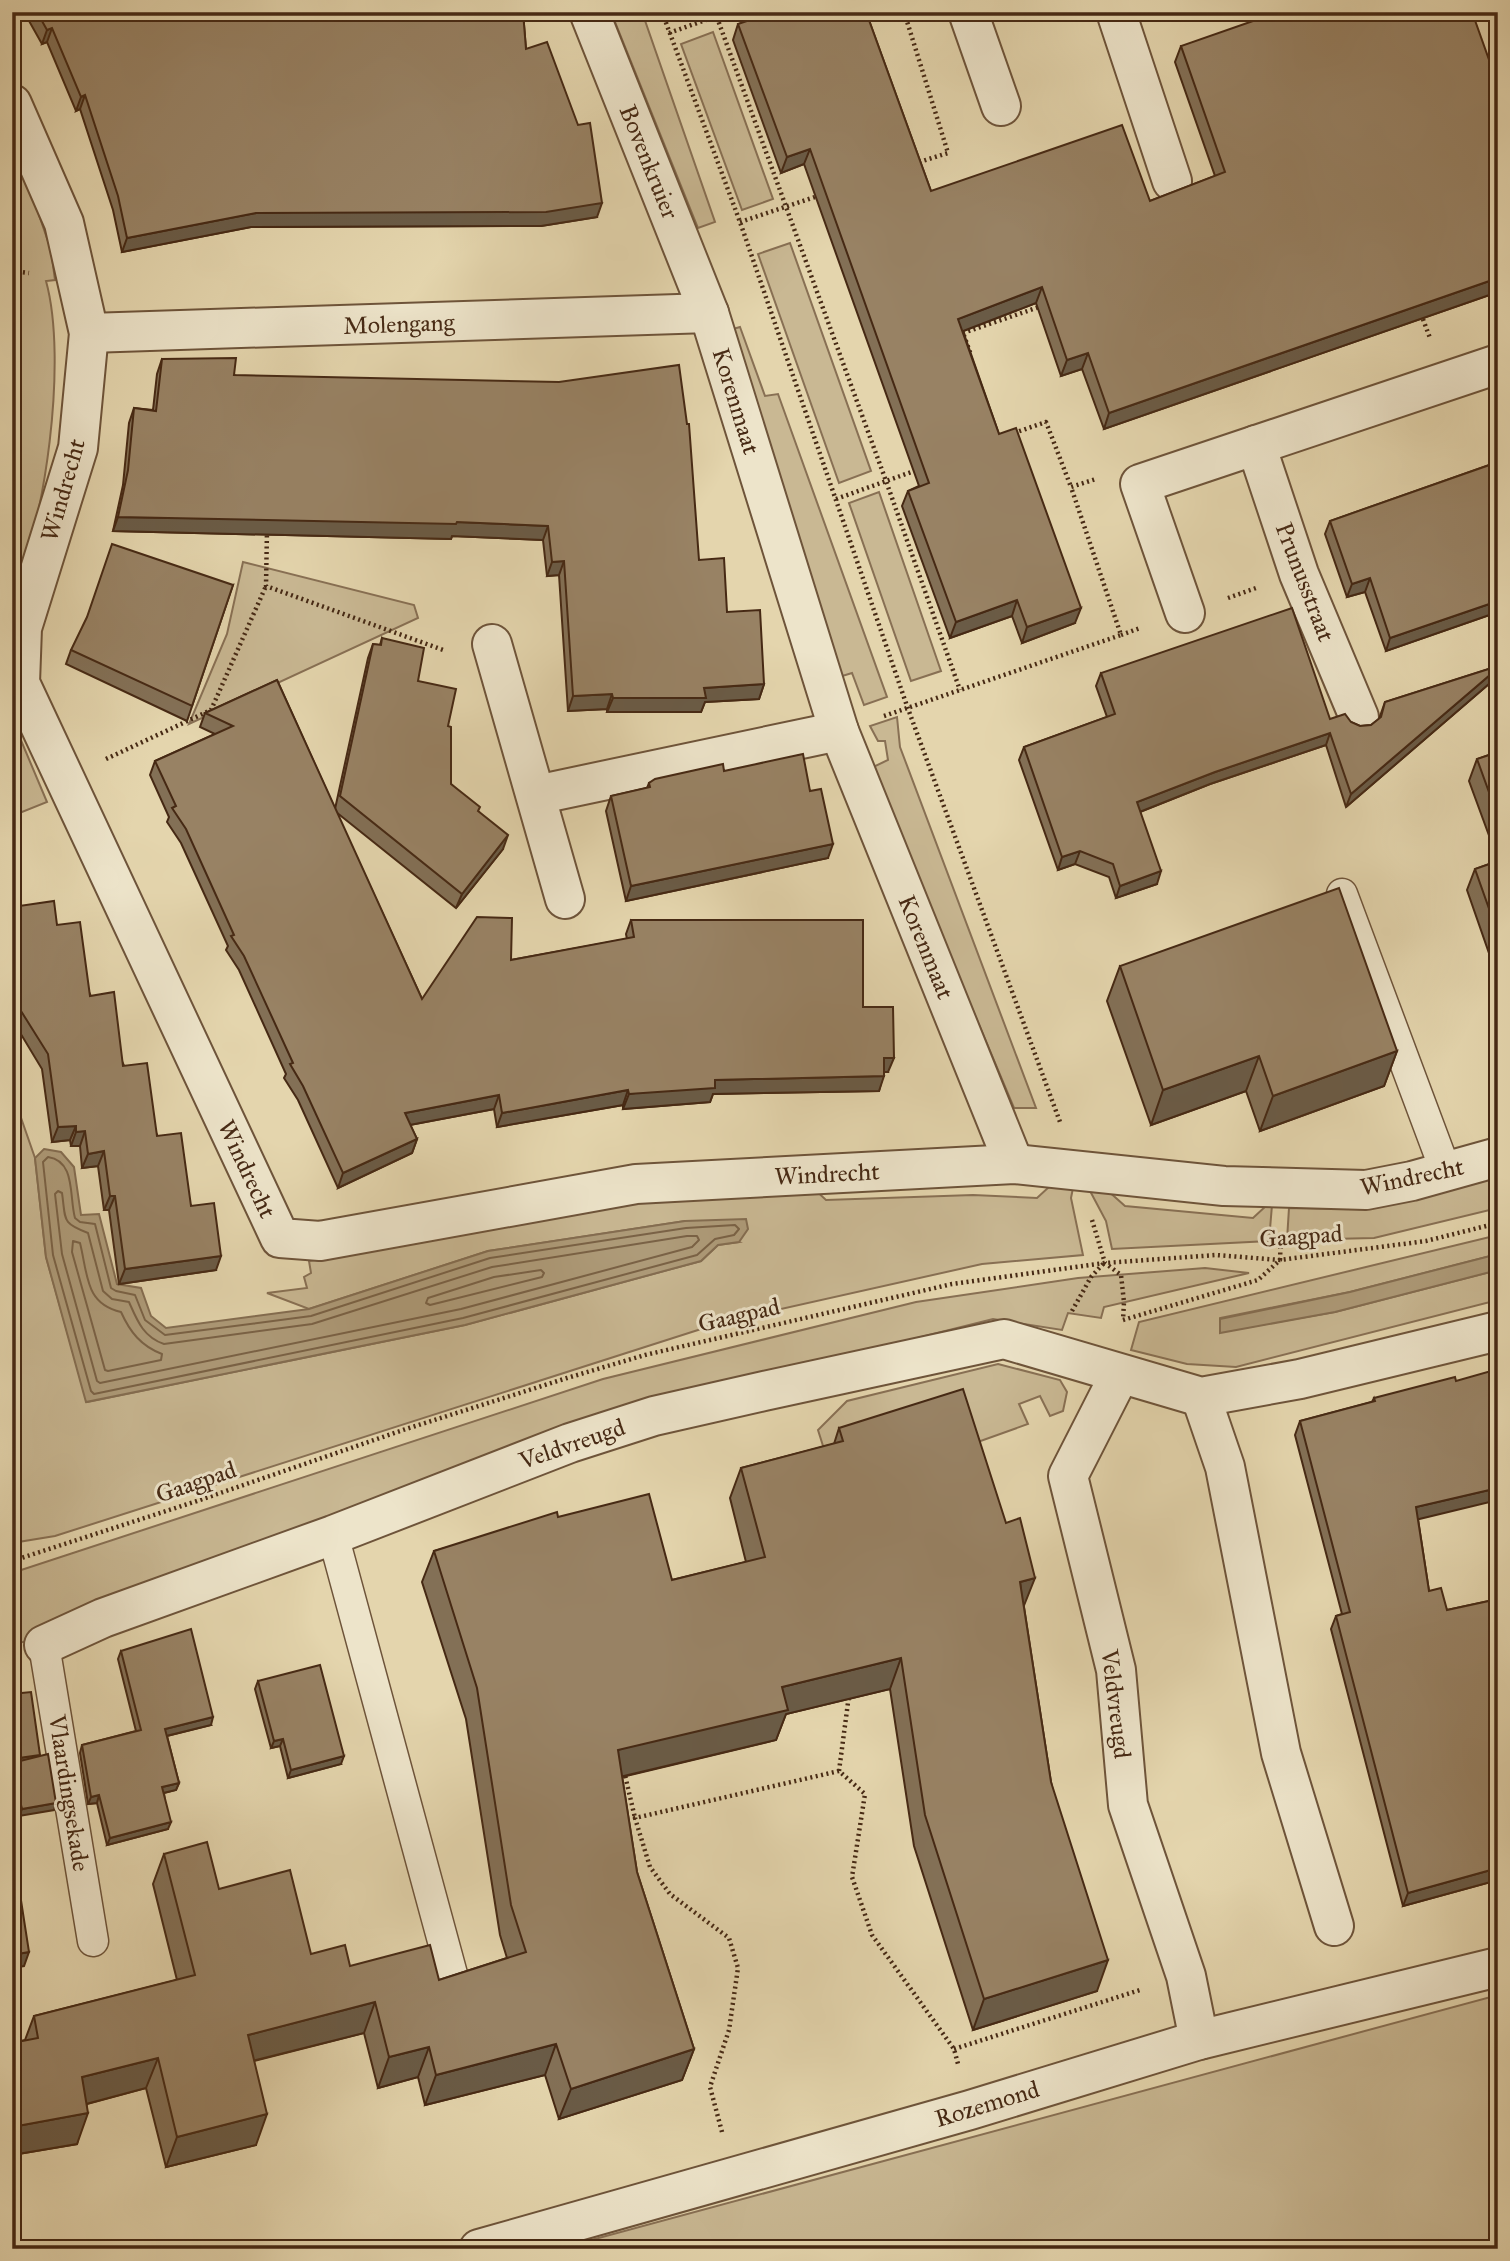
<svg xmlns="http://www.w3.org/2000/svg" width="1510" height="2261" font-family="'IM FELL Great Primer',serif">
  <style>
    .green { fill: #c9b893; stroke: #887054; stroke-width: 2 }
    .water { fill: #ae9b79; stroke: #846d51; stroke-width: 2 }
    .lines { fill: none; stroke-linecap: round; stroke-linejoin: round }
    .shore { stroke: #7a6246; stroke-width: 2 }
    .service-casing { stroke: #6e543a; stroke-width: 33 }
    .minor-casing { stroke: #6e543a; stroke-width: 42 }
    .path { stroke: #462914; stroke-width: 4.5; stroke-dasharray: 2 3.5; stroke-linecap: butt }
    .service { stroke: #ede4ca; stroke-width: 30 }
    .minor { stroke: #ede4ca; stroke-width: 38 }
    .wall { fill: #837056; stroke: #462914; stroke-width: 2 }
    .shaded-wall { fill: #6a5b46; stroke: #462914; stroke-width: 2 }
    .building { fill: #988264; stroke: #462914; stroke-width: 2 }
    .labels { text-anchor: middle; dominant-baseline: central; stroke-width: 6; stroke-linejoin: round; paint-order: stroke }
    .street-label { font-size: 24px; fill: #462914; stroke: #ede4ca }
  </style>
  <rect width="100%" height="100%" fill="#e4d5ad"/>
  <filter id="stains"><feTurbulence type="fractalNoise" baseFrequency=".00286" numOctaves="4"/><feColorMatrix values="0 0 0 0 .2 0 0 0 0 .09 0 0 0 0 .02 0 0 0 .5 -.17"/></filter>
  <radialGradient id="worn" r=".72"><stop offset=".6" stop-color="#630" stop-opacity="0"/><stop offset="1" stop-color="#630" stop-opacity=".3"/></radialGradient>
  <g class="green">
    <polygon points="611,12 642,12 715,222 698,228"/>
    <polygon points="713,32 773,199 742,210 681,44"/>
    <path d="M12 143 17 151 51 250 55 280 46 281C68 361 45 523 12 600Z"/>
    <polygon points="790,243 871,471 839,483 758,254"/>
    <polygon points="740,327 765,396 778,394 887,697 864,705 852,673 839,677 733,329"/>
    <polygon points="879,492 941,671 911,681 849,503"/>
    <polygon points="243,562 414,605 418,618 189,724 227,634"/>
    <polygon points="897,717 900,747 1036,1108 1014,1108 871,768 888,760 885,741 878,741 870,726"/>
    <polygon points="12,719 47,802 12,816"/>
    <polygon points="12,1092 35,1158 46,1257 87,1402 465,1325 701,1261 718,1245 739,1242 685,1221 488,1251 309,1309 267,1293 307,1288 304,1277 311,1273 309,1261 620,1203 811,1186 826,1200 973,1195 1037,1198 1050,1186 1073,1188 1071,1198 1083,1255 982,1264 723,1322 55,1536 12,1543"/>
    <polygon points="1498,1177 1498,1208 1374,1238 1287,1240 1289,1208 1358,1209"/>
    <polygon points="1089,1189 1107,1190 1125,1206 1253,1218 1267,1205 1272,1205 1269,1241 1112,1249 1106,1221"/>
    <polygon points="1498,1235 1498,1254 1350,1292 1220,1318 1220,1332 1335,1312 1498,1270 1498,1300 1236,1367 1187,1364 1131,1350 1139,1322"/>
    <polygon points="1205,1268 1249,1273 1104,1307 1101,1318 1068,1313 1062,1330 993,1319 593,1419 36,1641 12,1643 12,1573 603,1379 916,1302 1078,1278"/>
    <polygon points="998,1364 1060,1380 1067,1392 1063,1411 1050,1416 1040,1396 1019,1404 1028,1424 975,1443 824,1449 818,1430 847,1401"/>
    <polygon points="1498,1995 1498,2249 558,2249"/>
  </g>
  <g class="water">
    <polygon points="44,1149 61,1152 74,1167 81,1215 99,1214 117,1284 141,1288 151,1316 166,1328 309,1309 488,1251 685,1221 746,1219 748,1229 739,1242 718,1245 701,1261 465,1325 86,1402 46,1257 35,1158"/>
    <polygon points="1498,1254 1498,1270 1335,1312 1220,1333 1220,1319 1350,1292"/>
  </g>
  <g class="lines">
    <g class="shore">
      <path d="M48 1157C76 1161 69 1197 75 1218L80 1222 95 1224 111 1288 116 1291 135 1295 145 1320 165 1335 311 1316 490 1258 686 1228 735 1225 739 1229 734 1235 715 1239 697 1255 463 1318 94 1394 91 1391 53 1255 43 1162Z"/>
      <path d="M58 1191 62 1193C66 1220 61 1223 88 1233L103 1291 112 1299 129 1302C137 1320 143 1337 164 1344L312 1324 492 1267 687 1236H697L699 1240 692 1247 461 1309 100 1383 97 1381 62 1254 55 1194Z"/>
      <path d="M73 1241 80 1243C88 1275 85 1304 121 1312 130 1332 141 1346 162 1354L161 1360 108 1371 105 1370 72 1252Z"/>
      <polygon points="541,1270 544,1273 542,1277 430,1305 426,1303 428,1298 494,1277"/>
    </g>
    <g class="service-casing">
      <g id="service">
        <polyline points="1342,894 1446,1172"/>
        <polyline points="333,1535 453,1978"/>
        <polyline points="44,1645 93,1941"/>
      </g>
    </g>
    <g class="minor-casing">
      <g id="minor">
        <polyline points="589,12 709,313 839,731 1014,1164"/>
        <polyline points="968,12 1001,106"/>
        <polyline points="1116,12 1172,181"/>
        <polyline points="12,104 64,223 89,333 78,448 22,628 20,683 280,1238 320,1241 636,1184 1014,1164 1224,1186 1366,1190 1412,1181 1498,1157"/>
        <polyline points="89,333 709,313"/>
        <polyline points="1256,445 1299,574 1359,717"/>
        <polyline points="1185,613 1140,484 1498,364"/>
        <polyline points="492,644 565,899"/>
        <polyline points="536,795 839,731"/>
        <polyline points="1120,1374 1068,1476 1116,1670 1128,1805 1186,1976 1199,2040"/>
        <polyline points="1201,1397 1225,1467 1281,1753 1334,1926"/>
        <polyline points="44,1645 103,1618 333,1535 570,1443 654,1416 764,1391 1004,1339 1201,1397 1300,1379 1498,1331"/>
        <polyline points="479,2249 970,2110 1199,2040 1498,1967"/>
      </g>
    </g>
    <g class="path">
      <polyline points="662,12 740,222 907,706 1060,1122"/>
      <polyline points="715,12 886,481 960,690"/>
      <polyline points="906,12 905,15 948,153 916,163"/>
      <polyline points="669,33 728,12"/>
      <polyline points="740,222 818,196"/>
      <polyline points="12,271 29,273"/>
      <polyline points="1421,314 1430,338"/>
      <polyline points="962,330 971,355"/>
      <polyline points="963,333 1042,306"/>
      <polyline points="1014,433 1046,422 1071,487"/>
      <polyline points="836,499 917,470"/>
      <polyline points="267,530 266,586 446,651"/>
      <polyline points="1228,598 1256,588"/>
      <polyline points="1121,635 1140,628"/>
      <polyline points="884,716 1121,635 1071,487 1096,479"/>
      <polyline points="106,759 211,710 266,586"/>
      <polyline points="1092,1220 1105,1263 1121,1275 1124,1302 1123,1320"/>
      <polyline points="1072,1311 1091,1277 1104,1263"/>
      <polyline points="1123,1320 1258,1280 1280,1260 1281,1233"/>
      <polyline points="12,1561 197,1501 406,1429 567,1378 645,1355 952,1284 1105,1263 1216,1255 1280,1260 1426,1241 1498,1223"/>
      <polyline points="624,1771 635,1818"/>
      <polyline points="839,1771 849,1695"/>
      <polyline points="954,2049 1140,1990"/>
      <polyline points="722,2132 710,2087 729,2030 738,1968 729,1938 670,1894 650,1867 635,1818 839,1771 865,1794 852,1877 872,1935 954,2049 958,2064"/>
    </g>
    <use href="#service" class="service"/>
    <use href="#minor" class="minor"/>
  </g>
  <g class="wall">
    <polygon points="24,12 523,12 526,49 597,217 541,226 251,227 122,252 113,210 80,109 76,111 47,42 42,44"/>
    <polygon points="749,12 866,12 931,191 1150,201 1215,176 1175,62 1181,46 1498,85 1498,292 1104,429 1082,369 1061,376 1036,303 963,331 999,434 1075,623 1022,643 1012,616 950,638 902,506 908,491 919,486 804,164 781,173 733,40 738,24 751,20"/>
    <polygon points="162,359 234,375 699,560 764,684 759,699 705,702 701,712 607,712 607,709 568,711 559,575 547,576 543,540 452,536 451,539 113,531 123,485 129,423 134,408 153,410 157,374"/>
    <polygon points="1498,462 1498,612 1386,651 1365,592 1347,597 1325,534 1330,521"/>
    <polygon points="233,585 187,721 66,664 71,650"/>
    <polygon points="382,638 418,681 448,726 451,784 479,812 503,849 456,908 336,812 422,999 511,960 627,939 626,934 631,920 863,1007 888,1072 884,1072 879,1091 713,1094 710,1102 623,1109 623,1105 497,1127 494,1109 410,1125 417,1139 412,1153 338,1188 298,1100 284,1078 286,1074 239,970 226,950 228,946 181,843 167,822 169,817 150,775 155,761 215,734 200,727 205,713 277,680 335,809 368,658 373,644 380,645"/>
    <polygon points="1498,666 1497,677 1346,807 1326,745 1210,784 1140,812 1157,884 1116,898 1109,877 1075,864 1058,870 1019,760 1024,747 1107,717 1096,686 1101,673 1330,719 1351,722 1360,726 1371,725 1379,719 1385,702"/>
    <polygon points="1498,752 1498,860 1469,781 1477,759"/>
    <polygon points="724,771 810,791 828,858 626,901 606,811 611,796 647,788 649,783"/>
    <polygon points="1498,861 1498,954 1490,956 1467,890 1475,869"/>
    <polygon points="12,907 57,925 191,1206 216,1270 119,1284 109,1210 104,1210 98,1166 82,1168 80,1146 71,1146 70,1140 52,1142 42,1069 16,1026 14,1004 12,1004"/>
    <polygon points="1120,966 1397,1051 1384,1086 1260,1131 1246,1091 1151,1125 1107,1001"/>
    <polygon points="1374,1398 1418,1519 1429,1591 1447,1610 1498,1599 1498,1880 1403,1906 1331,1629 1336,1616 1342,1614 1295,1435 1300,1421 1372,1402"/>
    <polygon points="839,1428 1024,1607 1051,1782 1097,1991 973,2030 914,1846 890,1689 786,1714 776,1740 622,1777 637,1872 694,2049 682,2080 559,2119 545,2075 425,2105 418,2077 378,2088 364,2033 254,2061 256,2145 166,2167 146,2088 87,2104 77,2144 12,2155 12,2043 25,2040 34,2016 177,1980 153,1884 164,1854 219,1889 311,1954 350,1966 439,1980 507,1958 500,1935 466,1719 422,1582 434,1551 558,1517 672,1580 746,1562 730,1498 741,1468 834,1444"/>
    <polygon points="121,1651 211,1725 167,1736 179,1783 176,1790 164,1793 168,1829 107,1845 97,1803 88,1804 80,1753 82,1745 136,1731 118,1659"/>
    <polygon points="258,1681 341,1764 288,1778 280,1746 271,1748 255,1689"/>
  </g>
  <g class="shaded-wall">
    <polygon points="52,28 47,42 42,44 47,30"/>
    <polygon points="85,95 80,109 76,111 81,97"/>
    <polygon points="810,149 804,164 781,173 787,157"/>
    <polygon points="602,203 597,217 541,226 251,227 122,252 127,238 256,213"/>
    <polygon points="1498,278 1498,292 1104,429 1109,413"/>
    <polygon points="1042,287 1036,303 953,335 958,319"/>
    <polygon points="1088,353 1082,369 1061,376 1067,360"/>
    <polygon points="118,517 457,522 548,526 543,540 452,536 451,539 113,531"/>
    <polygon points="564,561 559,575 547,576 552,562"/>
    <polygon points="1370,578 1365,592 1347,597 1352,584"/>
    <polygon points="1017,600 1012,616 950,638 956,622"/>
    <polygon points="1498,601 1498,612 1386,651 1390,638"/>
    <polygon points="1081,608 1075,623 1022,643 1027,627"/>
    <polygon points="1498,668 1497,677 1346,807 1351,794"/>
    <polygon points="764,684 759,699 705,702 701,712 607,712 613,698 704,688"/>
    <polygon points="612,694 607,709 568,711 573,696"/>
    <polygon points="1330,733 1326,745 1210,784 1132,815 1137,802 1215,772"/>
    <polygon points="508,835 503,849 456,908 462,894"/>
    <polygon points="833,844 828,858 626,901 631,886"/>
    <polygon points="1080,851 1075,864 1058,870 1062,857"/>
    <polygon points="1161,871 1157,884 1116,898 1120,886"/>
    <polygon points="1498,936 1498,954 1490,956"/>
    <polygon points="19,989 14,1004 12,1004 12,990"/>
    <polygon points="1397,1051 1384,1086 1260,1131 1273,1096"/>
    <polygon points="1259,1056 1246,1091 1151,1125 1163,1090"/>
    <polygon points="884,1058 894,1058 888,1072 879,1072"/>
    <polygon points="884,1076 879,1091 713,1094 710,1102 623,1109 629,1094 715,1080"/>
    <polygon points="628,1090 623,1105 497,1127 502,1113"/>
    <polygon points="499,1095 494,1109 399,1127 405,1113"/>
    <polygon points="76,1126 70,1140 52,1142 58,1127"/>
    <polygon points="85,1131 80,1146 71,1146 76,1132"/>
    <polygon points="417,1139 412,1153 338,1188 343,1173"/>
    <polygon points="104,1151 98,1166 82,1168 88,1154"/>
    <polygon points="110,1196 115,1196 109,1210 104,1210"/>
    <polygon points="221,1256 216,1270 119,1284 125,1269"/>
    <polygon points="1498,1488 1498,1500 1411,1521 1416,1507"/>
    <polygon points="1035,1578 1023,1608 1020,1582"/>
    <polygon points="901,1658 890,1689 786,1714 776,1740 607,1780 618,1750 782,1687"/>
    <polygon points="213,1717 211,1725 162,1737 165,1729"/>
    <polygon points="283,1739 280,1746 271,1748 274,1741"/>
    <polygon points="40,1755 12,1767 12,1759"/>
    <polygon points="344,1756 341,1764 288,1778 291,1770"/>
    <polygon points="179,1783 176,1790 159,1794 162,1787"/>
    <polygon points="99,1795 97,1803 88,1804 91,1797"/>
    <polygon points="56,1803 54,1810 19,1816 22,1809"/>
    <polygon points="21,1805 18,1813 12,1814 12,1807"/>
    <polygon points="171,1822 168,1829 107,1845 110,1838"/>
    <polygon points="1498,1868 1498,1880 1403,1906 1408,1893"/>
    <polygon points="29,1952 24,1966 12,1968 12,1955"/>
    <polygon points="1108,1960 1097,1991 973,2030 984,1999"/>
    <polygon points="375,2002 364,2033 236,2065 248,2035"/>
    <polygon points="556,2044 545,2075 425,2105 436,2075"/>
    <polygon points="429,2047 418,2077 378,2088 389,2057"/>
    <polygon points="694,2049 682,2080 559,2119 571,2089"/>
    <polygon points="158,2058 146,2088 71,2108 82,2077"/>
    <polygon points="88,2113 77,2144 12,2155 12,2127"/>
    <polygon points="267,2114 256,2145 166,2167 177,2137"/>
  </g>
  <g class="building">
    <polygon points="37,12 523,12 526,49 547,42 578,125 590,123 602,203 546,212 256,213 127,238 118,196 85,95 81,97 52,28 47,30"/>
    <polygon points="760,12 866,12 931,191 1122,125 1150,201 1225,172 1181,46 1279,12 1472,12 1498,85 1498,278 1109,413 1088,353 1067,360 1042,287 958,319 999,434 1016,428 1081,608 1027,627 1017,600 956,622 908,491 929,483 810,149 787,157 738,24 762,16"/>
    <polygon points="236,358 234,375 559,382 679,365 687,424 689,424 699,560 724,558 727,612 760,610 764,684 704,688 706,698 613,698 612,694 573,696 564,561 552,562 548,526 457,522 456,524 118,517 128,470 134,408 156,411 162,359"/>
    <polygon points="1498,462 1498,601 1390,638 1370,578 1352,584 1330,521"/>
    <polygon points="112,544 233,585 192,706 71,650 87,617"/>
    <polygon points="1292,608 1330,719 1345,714 1351,722 1360,726 1371,725 1381,717 1385,702 1498,666 1498,668 1351,794 1330,733 1215,772 1137,802 1161,871 1120,886 1113,864 1080,851 1062,857 1024,747 1115,714 1101,673"/>
    <polygon points="382,638 424,648 418,681 456,689 448,726 451,727 451,784 480,807 478,811 508,835 462,894 340,796 373,644 381,645"/>
    <polygon points="277,680 422,999 477,917 512,918 511,960 634,937 631,920 863,920 863,1007 893,1007 894,1058 884,1058 884,1076 715,1080 715,1088 629,1094 628,1090 502,1113 499,1095 405,1113 417,1139 343,1173 303,1086 290,1064 293,1063 244,956 231,936 234,935 186,829 172,808 176,806 155,761 233,726 205,713"/>
    <polygon points="1498,752 1498,817 1477,759"/>
    <polygon points="803,754 810,791 821,789 833,844 631,886 611,796 650,787 649,783 655,779 723,764 724,771"/>
    <polygon points="1498,861 1498,934 1475,869"/>
    <polygon points="1339,888 1397,1051 1273,1096 1259,1056 1163,1090 1120,966"/>
    <polygon points="54,901 57,925 80,922 90,996 114,992 123,1066 147,1063 157,1136 181,1133 191,1206 214,1203 221,1256 125,1269 115,1196 110,1196 104,1151 88,1154 85,1131 76,1132 76,1126 58,1127 48,1054 21,1011 19,989 12,990 12,907"/>
    <polygon points="1498,1369 1498,1488 1416,1507 1429,1591 1441,1588 1447,1610 1498,1599 1498,1868 1408,1893 1336,1616 1350,1612 1300,1421 1375,1401 1374,1398 1455,1377 1456,1381"/>
    <polygon points="963,1389 1006,1523 1020,1518 1035,1578 1020,1582 1051,1782 1108,1960 984,1999 925,1815 901,1658 782,1687 788,1710 618,1750 637,1872 694,2049 571,2089 556,2044 436,2075 429,2047 389,2057 375,2002 248,2035 267,2114 177,2137 158,2058 82,2077 88,2113 12,2127 12,2043 38,2038 34,2016 195,1975 164,1854 207,1842 219,1889 290,1870 311,1954 345,1945 350,1966 430,1945 439,1980 526,1952 511,1905 477,1688 434,1551 557,1512 558,1517 649,1494 672,1580 765,1557 741,1468 843,1441 839,1428"/>
    <polygon points="191,1629 213,1717 165,1729 179,1783 162,1787 171,1822 110,1838 99,1795 91,1797 82,1745 141,1730 121,1651"/>
    <polygon points="320,1665 344,1756 291,1770 283,1739 274,1741 258,1681"/>
    <polygon points="31,1692 40,1755 12,1759 12,1694"/>
    <polygon points="48,1754 56,1803 22,1809 21,1805 12,1807 12,1763"/>
    <polygon points="20,1894 29,1952 12,1955 12,1895"/>
  </g>
  <g class="labels">
    <g class="street-label">
      <text transform="translate(649 162) rotate(68)">Bovenkruier</text>
      <text transform="translate(399 324) rotate(-2)">Molengang</text>
      <text transform="translate(736 401) rotate(73)">Korenmaat</text>
      <text transform="translate(63 490) rotate(-74)">Windrecht</text>
      <text transform="translate(1305 582) rotate(69)">Prunusstraat</text>
      <text transform="translate(926 947) rotate(68)">Korenmaat</text>
      <text transform="translate(247 1169) rotate(65)">Windrecht</text>
      <text transform="translate(827 1174) rotate(-3)">Windrecht</text>
      <text transform="translate(1412 1177) rotate(-12)">Windrecht</text>
      <text transform="translate(1301 1236) rotate(-4)">Gaagpad</text>
      <text transform="translate(739 1315) rotate(-13)">Gaagpad</text>
      <text transform="translate(572 1444) rotate(-19)">Veldvreugd</text>
      <text transform="translate(196 1482) rotate(-19)">Gaagpad</text>
      <text transform="translate(1116 1704) rotate(83)">Veldvreugd</text>
      <text transform="translate(69 1793) rotate(81)">Vlaardingsekade</text>
      <text transform="translate(987 2104) rotate(-17)">Rozemond</text>
    </g>
  </g>
  <rect width="1510" height="2261" fill="none" stroke="#e4d5ad" stroke-width="42"/>
  <rect x="14" y="14" width="1482" height="2233" fill="none" stroke="#462914" stroke-width="3.5"/>
  <rect x="21" y="21" width="1468" height="2219" fill="none" stroke="#462914" stroke-width="2"/>
  <rect width="100%" height="100%" filter="url(#stains)"/>
  <rect width="100%" height="100%" fill="url(#worn)"/>
</svg>
